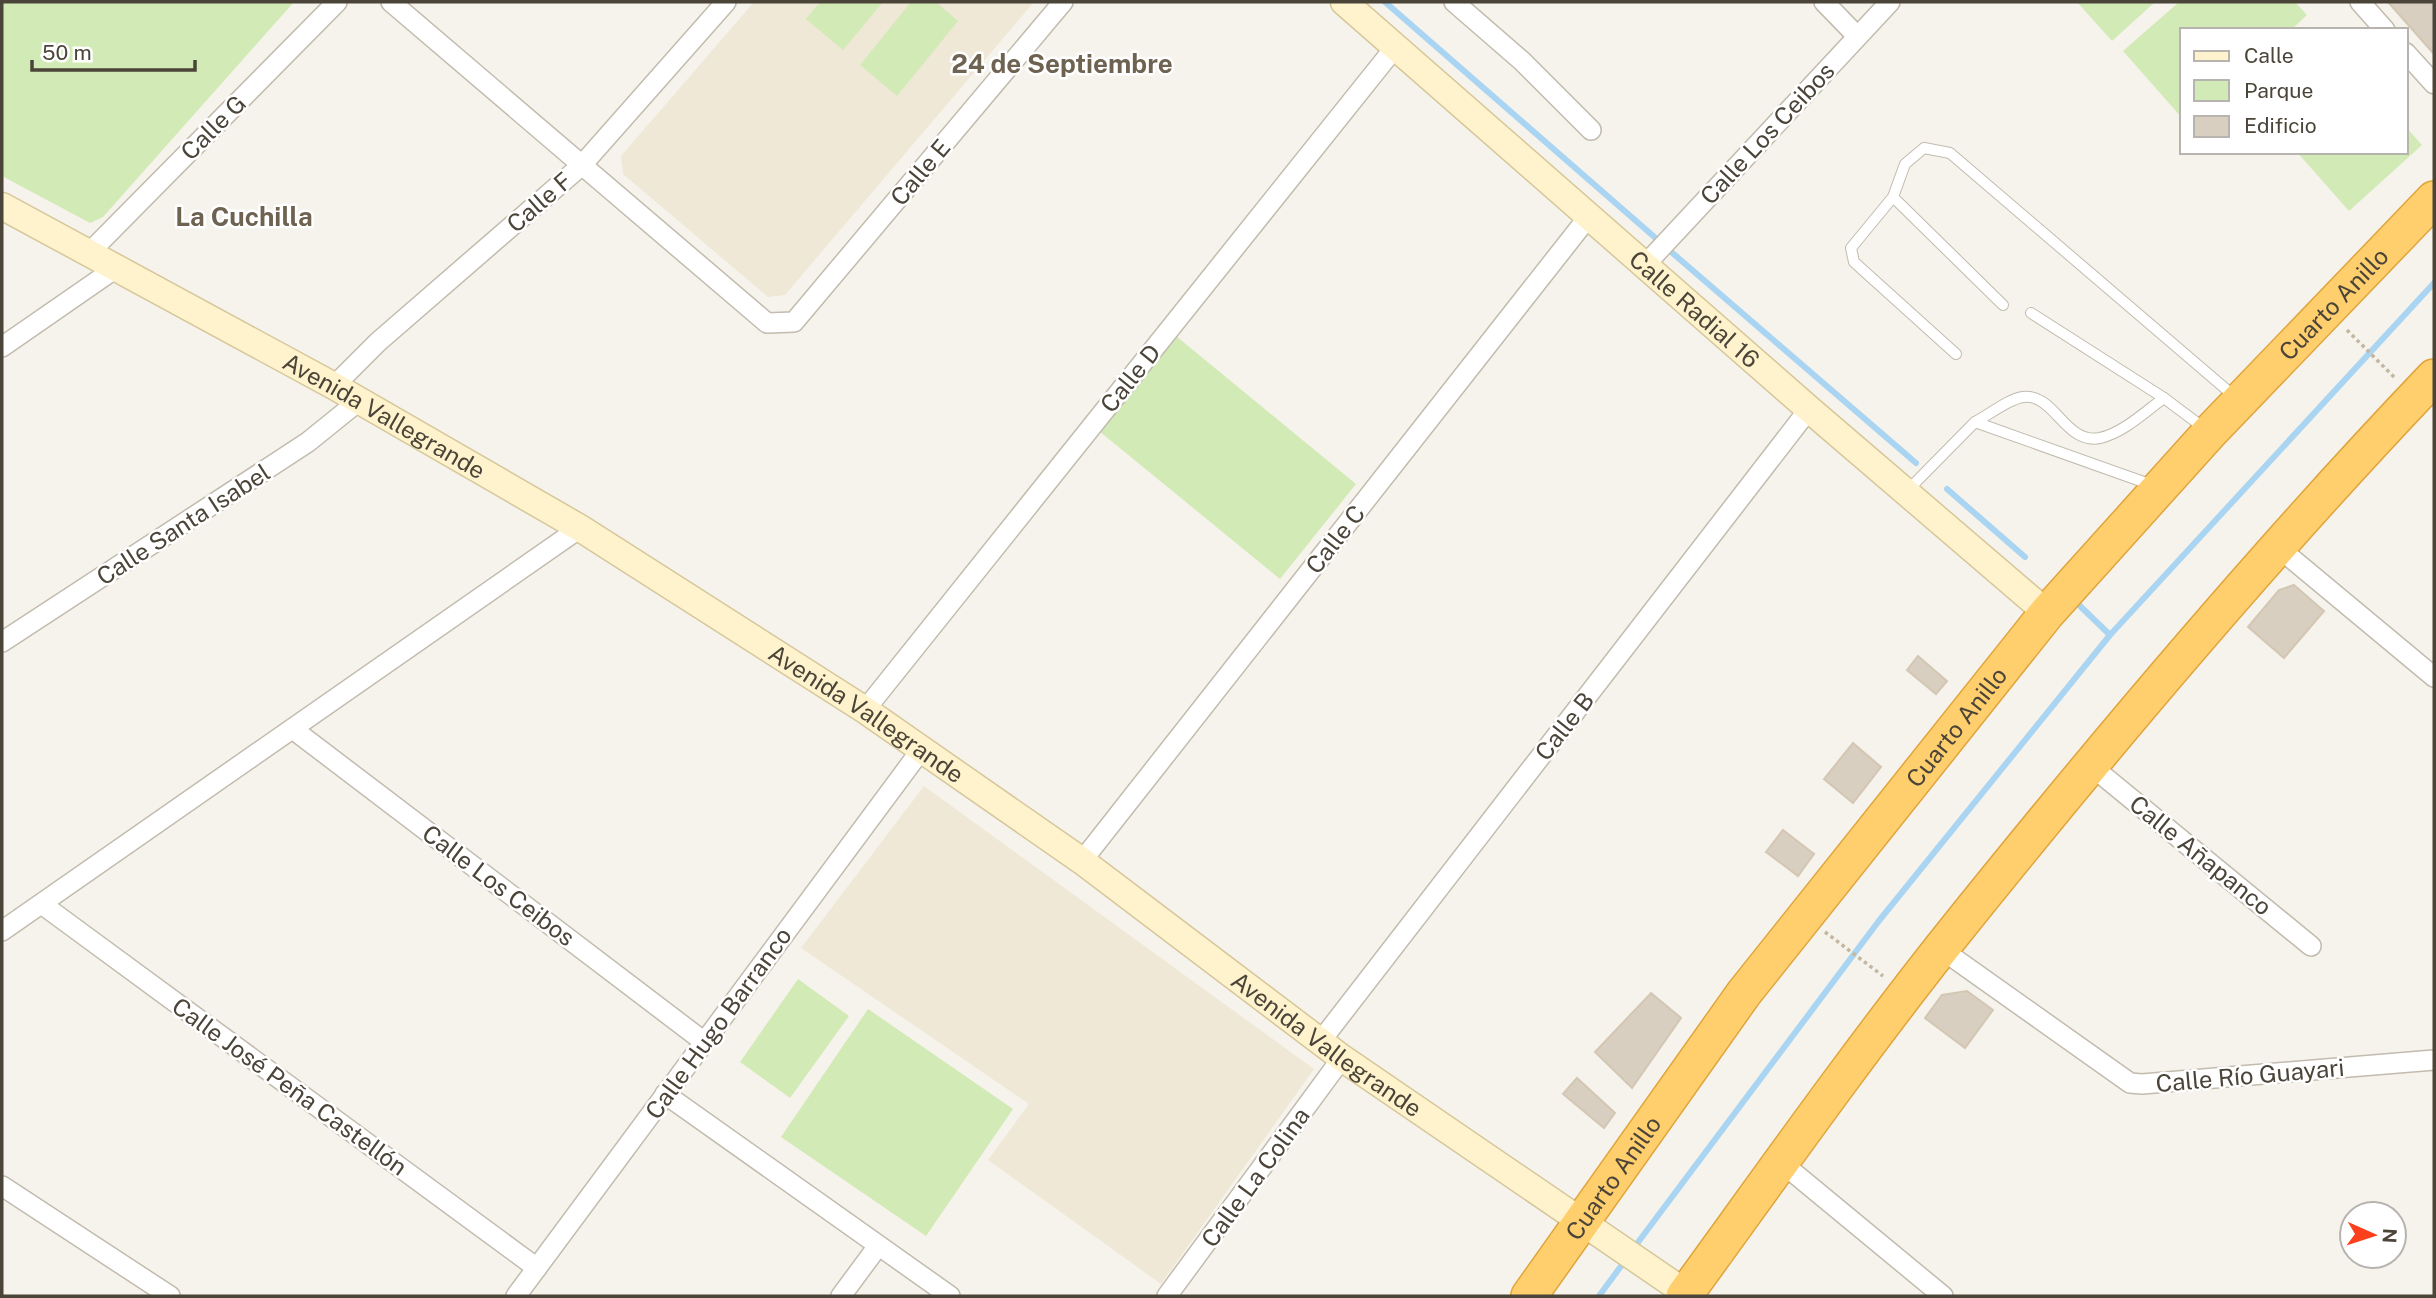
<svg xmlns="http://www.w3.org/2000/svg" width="2436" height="1298" font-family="'Public Sans',sans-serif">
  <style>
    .education { fill: #efe8d6 }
    .green { fill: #d2eab5 }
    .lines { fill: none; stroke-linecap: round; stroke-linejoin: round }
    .stream { stroke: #a9d4f2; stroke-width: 6 }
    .building { fill: #d8cfc1; stroke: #d3c7b4; stroke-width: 2 }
    .lane-casing { stroke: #c2bbae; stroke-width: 12 }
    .street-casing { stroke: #c2bbae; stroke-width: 22 }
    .secondary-casing { stroke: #d6c79b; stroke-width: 29 }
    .highway-casing { stroke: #e0a43c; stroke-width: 38 }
    .path { stroke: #c4b79f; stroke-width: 3.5; stroke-dasharray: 3.5 3.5; stroke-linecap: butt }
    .lane { stroke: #fff; stroke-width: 10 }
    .street { stroke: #fff; stroke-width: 19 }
    .secondary { stroke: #fff3cd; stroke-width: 26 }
    .highway { stroke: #ffcf6e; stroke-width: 35 }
    .labels { text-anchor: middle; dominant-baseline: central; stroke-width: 5; stroke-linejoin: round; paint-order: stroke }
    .street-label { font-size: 24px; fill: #4b4439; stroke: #fff }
    .neighbourhood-label { font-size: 26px; font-weight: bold; fill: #6e6250; stroke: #fff }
  </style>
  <rect width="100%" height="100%" fill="#f6f3ec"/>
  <g class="education">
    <polygon points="754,2 1034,2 785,295 768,297 623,174 621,156"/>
    <polygon points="924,786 1314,1069 1161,1284 988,1160 1029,1104 801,948"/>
  </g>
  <g class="green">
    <polygon points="2,2 294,2 103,217 90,223 2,176"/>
    <polygon points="820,2 883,2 843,50 806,19"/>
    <polygon points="911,2 936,2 958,21 897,96 860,65"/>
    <polygon points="2077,2 2155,2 2112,41"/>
    <polygon points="2179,2 2295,2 2307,15 2291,30 2182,30 2182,118 2123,51"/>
    <polygon points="2406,127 2422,145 2349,211 2297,152 2406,152"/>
    <polygon points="1176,336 1356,484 1280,579 1099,431"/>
    <polygon points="798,979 849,1016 790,1098 740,1062"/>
    <polygon points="868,1009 1013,1109 926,1236 781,1137"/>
  </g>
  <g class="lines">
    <g class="stream">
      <polyline points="1385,2 1659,241"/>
      <polyline points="1669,250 1916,463"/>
      <polyline points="1947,489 2025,557"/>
      <polyline points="2079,605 2110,635"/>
      <polyline points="1633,1249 1878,922 2110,635 2434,283"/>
      <polyline points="1599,1296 1627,1258"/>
    </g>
  </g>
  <g class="building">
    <polygon points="2388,2 2434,2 2434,54"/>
    <polygon points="2294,585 2324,611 2284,658 2248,627 2279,590"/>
    <polygon points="1918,656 1947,681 1936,694 1907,670"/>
    <polygon points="1853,743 1881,767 1853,803 1824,779"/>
    <polygon points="1783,830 1814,854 1798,876 1766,852"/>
    <polygon points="1967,991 1993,1010 1965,1048 1925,1018 1942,995"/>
    <polygon points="1651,993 1681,1018 1632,1088 1595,1052"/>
    <polygon points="1577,1078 1615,1113 1604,1128 1563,1094"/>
  </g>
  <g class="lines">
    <g class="lane-casing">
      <g id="lane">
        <polyline points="1893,197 2003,305"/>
        <polyline points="2031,313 2164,398 2204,428"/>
        <polyline points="1956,354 1854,262 1851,248 1893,197 1905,164 1924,148 1950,153 2234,396"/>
        <path d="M1975 422C1989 415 2008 399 2023 397 2055 393 2065 445 2100 438 2123 433 2146 411 2164 398"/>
        <polyline points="1908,490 1975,422 2152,485"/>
      </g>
    </g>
    <g class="street-casing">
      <g id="street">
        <polyline points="391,2 767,323 794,322 1063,2"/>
        <polyline points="1454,2 1522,61 1591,130"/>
        <polyline points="1824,2 1857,36"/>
        <polyline points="2360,2 2385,30"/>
        <polyline points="2406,53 2434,84"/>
        <polyline points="89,253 337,2"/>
        <polyline points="1645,265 1890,2"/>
        <polyline points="2,347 116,268"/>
        <polyline points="334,386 378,342 582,165 726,2"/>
        <polyline points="2279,548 2434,677"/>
        <polyline points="2,642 308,442 360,400"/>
        <polyline points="865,710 1396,46"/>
        <polyline points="294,730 703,1041"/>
        <polyline points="2090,765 2311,946"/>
        <polyline points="1082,861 1589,216"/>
        <polyline points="43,905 537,1268"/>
        <polyline points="2,931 580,528"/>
        <polyline points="1941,949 2130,1083 2142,1084 2434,1060"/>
        <polyline points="1320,1042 1809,409"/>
        <polyline points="665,1094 950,1296"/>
        <polyline points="1782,1163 1943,1296"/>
        <polyline points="2,1186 170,1296"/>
        <polyline points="516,1296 921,750"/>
        <polyline points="841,1296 878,1246"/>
        <polyline points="1167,1296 1342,1058"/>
      </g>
    </g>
    <g class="secondary-casing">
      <g id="secondary">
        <path id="s1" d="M1344 2 1809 409 2047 613"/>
        <path id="s2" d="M2 206 334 386 580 528 865 710 1082 861 1342 1058 1686 1293"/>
      </g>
    </g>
    <g class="highway-casing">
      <g id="highway">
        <path id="s3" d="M1529 1296 1744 993 2047 613 2210 432 2434 199"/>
        <path d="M1684 1296C1769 1179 1853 1060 1943 946 2099 751 2261 558 2434 377"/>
      </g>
    </g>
    <g class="path">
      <polyline points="2347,330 2396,379"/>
      <polyline points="1825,932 1883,976"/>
    </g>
    <use href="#lane" class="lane"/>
    <use href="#street" class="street"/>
    <use href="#secondary" class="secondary"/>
    <use href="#highway" class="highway"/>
  </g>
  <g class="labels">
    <g class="street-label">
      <text transform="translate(213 127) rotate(-45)">Calle G</text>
      <text transform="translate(1767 133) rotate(-47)">Calle Los Ceibos</text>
      <text transform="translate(920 172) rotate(-50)">Calle E</text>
      <text transform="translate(539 202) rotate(-41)">Calle F</text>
      <text stroke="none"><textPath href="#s3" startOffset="1279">Cuarto Anillo</textPath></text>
      <text stroke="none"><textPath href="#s1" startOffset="466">Calle Radial 16</textPath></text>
      <text transform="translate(1130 378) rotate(-51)">Calle D</text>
      <text stroke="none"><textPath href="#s2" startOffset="436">Avenida Vallegrande</textPath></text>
      <text transform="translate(183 524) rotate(-33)">Calle Santa Isabel</text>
      <text transform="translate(1335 539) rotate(-52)">Calle C</text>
      <text stroke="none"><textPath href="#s2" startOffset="1003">Avenida Vallegrande</textPath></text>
      <text transform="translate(1564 726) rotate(-52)">Calle B</text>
      <text stroke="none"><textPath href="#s3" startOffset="712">Cuarto Anillo</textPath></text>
      <text transform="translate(2201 855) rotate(39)">Calle Añapanco</text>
      <text transform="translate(499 885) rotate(37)">Calle Los Ceibos</text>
      <text transform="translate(718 1023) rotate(-54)">Calle Hugo Barranco</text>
      <text stroke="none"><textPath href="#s2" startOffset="1570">Avenida Vallegrande</textPath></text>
      <text transform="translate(2250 1075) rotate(-5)">Calle Río Guayari</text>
      <text transform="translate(290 1086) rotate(36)">Calle José Peña Castellón</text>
      <text transform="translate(1255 1177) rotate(-54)">Calle La Colina</text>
      <text stroke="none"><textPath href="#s3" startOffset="145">Cuarto Anillo</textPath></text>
    </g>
    <g class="neighbourhood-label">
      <text x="1062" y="63">24 de Septiembre</text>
      <text x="244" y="216">La Cuchilla</text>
    </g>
  </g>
  <rect width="2436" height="1298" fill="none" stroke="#4b4439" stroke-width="7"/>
  <rect x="2180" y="28" width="228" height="126" fill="#ffffff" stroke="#b7b4b0" stroke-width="2"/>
  <rect x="2194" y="51" width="35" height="10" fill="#fff3cd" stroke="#b7b4b0" stroke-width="2"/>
  <text x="2244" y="63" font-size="21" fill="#4b4439">Calle</text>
  <rect x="2194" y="80" width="35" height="21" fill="#d2eab5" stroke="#b7b4b0" stroke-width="2"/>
  <text x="2244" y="98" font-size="21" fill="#4b4439">Parque</text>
  <rect x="2194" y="116" width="35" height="21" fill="#d8cfc1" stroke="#b7b4b0" stroke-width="2"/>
  <text x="2244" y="133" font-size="21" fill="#4b4439">Edificio</text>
  <g transform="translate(2373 1235) rotate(93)"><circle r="33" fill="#ffffff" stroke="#b7b4b0" stroke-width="2"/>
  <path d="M0-5L12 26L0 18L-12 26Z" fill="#fc3f1d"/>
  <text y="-10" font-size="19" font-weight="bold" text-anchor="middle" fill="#4b4439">N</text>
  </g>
  <path d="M32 60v10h163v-10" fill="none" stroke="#4b4439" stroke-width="3.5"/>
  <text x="42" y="60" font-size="21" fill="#4b4439" stroke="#ffffff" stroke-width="5" paint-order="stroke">50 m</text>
</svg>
